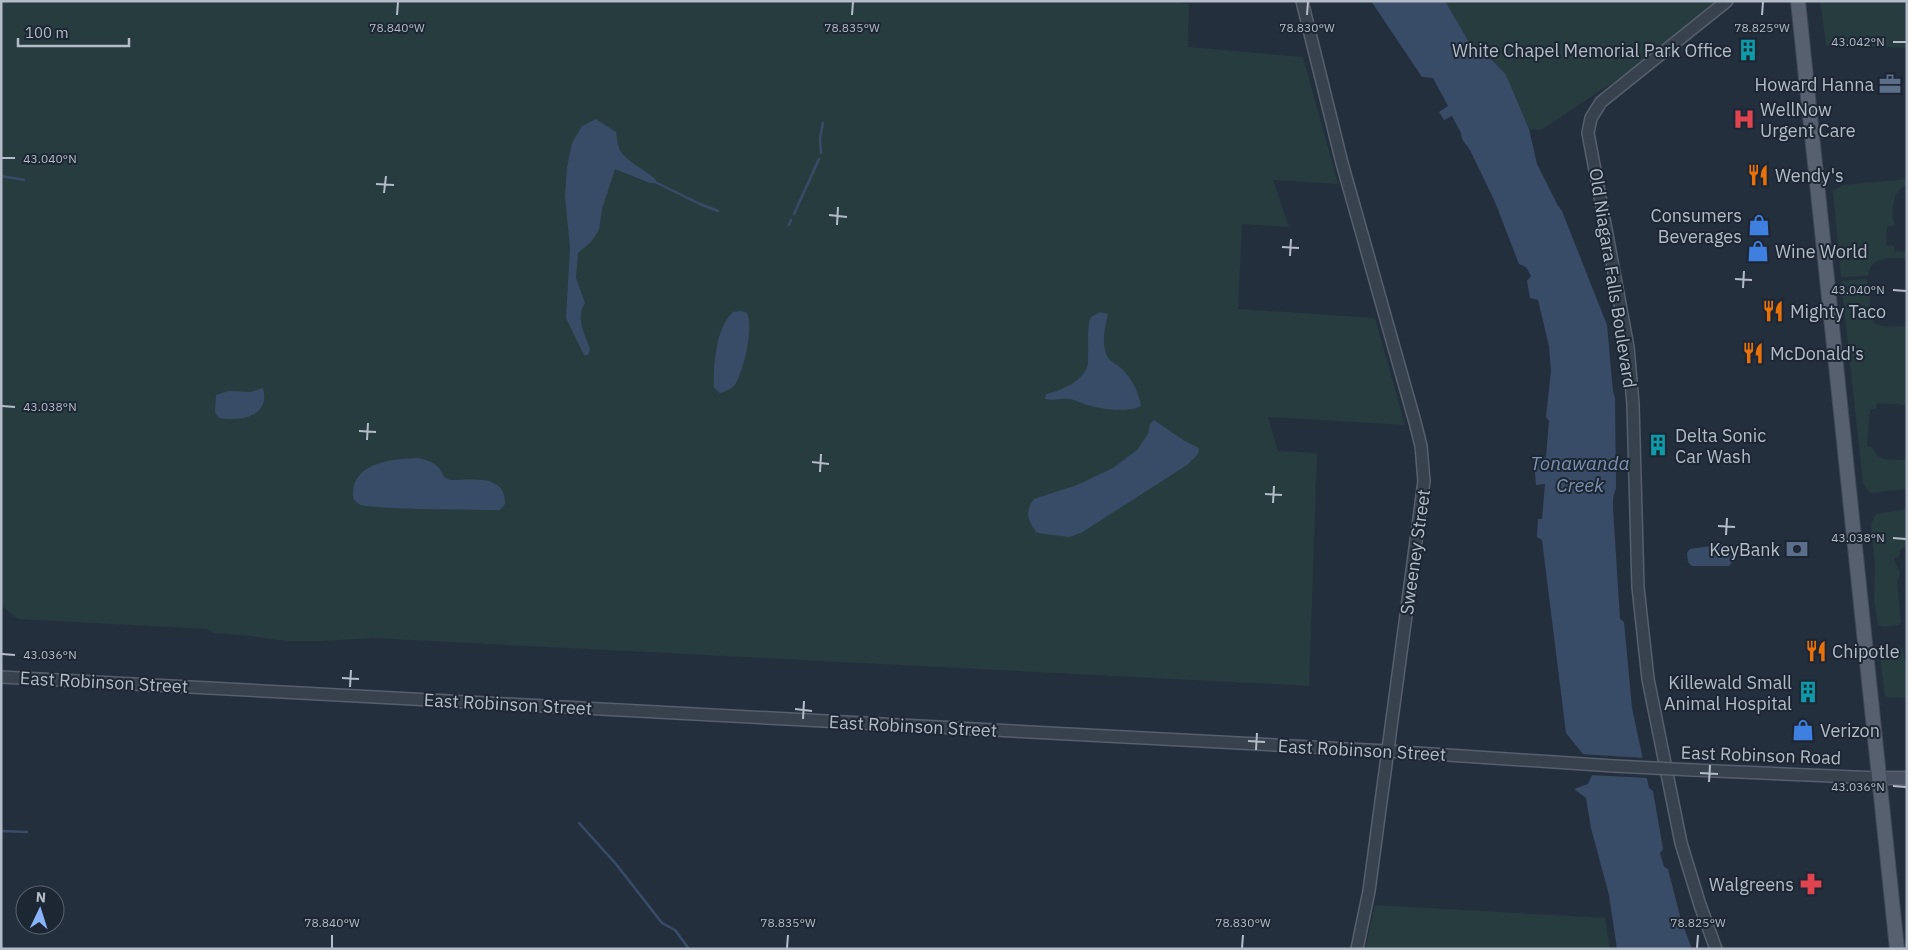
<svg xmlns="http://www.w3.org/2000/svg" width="1908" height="950" font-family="'IBM Plex Sans',sans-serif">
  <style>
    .green { fill: #263c3f }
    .water { fill: #394c67 }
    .pier { fill: #242f3e }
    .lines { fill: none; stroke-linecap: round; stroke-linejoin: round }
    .stream { stroke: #394c67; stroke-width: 2.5 }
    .tertiary-casing { stroke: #565f6c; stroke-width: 14 }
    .secondary-casing { stroke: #565f6c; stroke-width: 15 }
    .primary-casing { stroke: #414a57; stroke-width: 16 }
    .tertiary { stroke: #38414e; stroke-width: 11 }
    .secondary { stroke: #465061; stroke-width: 12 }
    .primary { stroke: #56606e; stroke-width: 14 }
    .tertiary-bridge-casing { stroke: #565f6c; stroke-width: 14; stroke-linecap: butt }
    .tertiary-bridge { stroke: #38414e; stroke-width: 11 }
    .ticks { fill: none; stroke: #b4bcc9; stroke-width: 2 }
    .labels { text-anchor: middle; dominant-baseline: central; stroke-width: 4; stroke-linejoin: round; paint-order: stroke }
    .poi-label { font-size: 18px; fill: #b4bcc9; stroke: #1d2633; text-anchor: start }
    .street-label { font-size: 18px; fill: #b4bcc9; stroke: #1d2633 }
    .water-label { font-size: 19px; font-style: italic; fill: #7c92b1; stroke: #1d2633 }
    .ticks-label { font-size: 12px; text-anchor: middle; fill: #b4bcc9; stroke: #1d2633; stroke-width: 4; stroke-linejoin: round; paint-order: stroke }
  </style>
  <rect width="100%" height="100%" fill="#242f3e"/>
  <g class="green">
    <polygon points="1,1 1179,1 1180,3 1189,4 1188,47 1303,57 1338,184 1273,180 1289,227 1242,224 1238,309 1375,318 1405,425 1268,417 1278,451 1317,453 1309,686 373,638 323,641 286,641 250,636 215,633 206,629 18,619 1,605"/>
    <polygon points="1445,1 1719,1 1636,67 1541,130 1529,129 1521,110 1492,60 1473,49"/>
    <polygon points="1820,1 1907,1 1907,48 1826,45"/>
    <path d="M1907 179V185C1903 187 1899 189 1897 193 1892 200 1892 218 1895 225L1887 227 1886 245 1894 246V251L1907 252V259C1891 257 1870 256 1868 276L1841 277 1833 191 1843 185Z"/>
    <path d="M1867 279V288H1870C1870 326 1868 328 1907 326V405L1877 403 1876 409 1870 410 1867 446 1873 448C1877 463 1894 459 1907 460V489L1870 493 1863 483 1841 281Z"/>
    <path d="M1907 509V545L1900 550 1899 557 1894 558C1895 569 1905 570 1897 581L1901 622 1899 625 1884 627 1878 625 1874 600 1875 565 1871 524 1876 514Z"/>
    <polygon points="1898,646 1903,649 1907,680 1907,698 1885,697 1880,655 1881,649"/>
    <polygon points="1375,905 1605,918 1610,949 1365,949"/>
  </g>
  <g class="water">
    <polygon points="1371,1 1445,1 1473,49 1492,60 1506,75 1529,129 1537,164 1557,204 1562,211 1607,325 1613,392 1615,398 1616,488 1613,498 1613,509 1620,619 1624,622 1632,708 1649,788 1653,791 1663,849 1660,853 1664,867 1668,869 1681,920 1692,949 1617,949 1609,895 1591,828 1586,798 1574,789 1588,784 1595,769 1566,733 1542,540 1537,537 1538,519 1542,519 1545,484 1536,485 1534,459 1546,457 1549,421 1546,417 1551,371 1549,346 1538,300 1530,298 1527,281 1531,276 1526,267 1519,264 1495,202 1470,150 1462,139 1461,133 1452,116 1444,120 1439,112 1448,106 1433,78 1422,77"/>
    <path d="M596 119 616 132C617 137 617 143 619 148 622 159 646 170 655 179L656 181 654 183H650L615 169 602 209 599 230 591 242 578 253 576 278 585 303C575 318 585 334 590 349L588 355H584L566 318 570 248 565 196 567 167 572 143 582 126Z"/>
    <path d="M741 311 747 313C754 327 744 369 736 383 733 389 726 391 720 393L714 388C713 366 716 327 733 312Z"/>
    <path d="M1100 312 1108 314C1105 328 1101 342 1107 356 1110 362 1117 364 1122 369 1133 381 1138 390 1141 406 1127 414 1093 408 1079 402 1075 401 1073 399 1068 399 1060 398 1053 401 1045 399L1046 394C1061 391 1085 381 1088 363 1089 350 1087 337 1089 323L1091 317Z"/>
    <path d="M263 388C271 418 239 421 219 418L215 412 216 395 229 391 251 392Z"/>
    <path d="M1154 420 1183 440 1199 448 1198 454 1187 465 1081 533 1069 537 1037 533C1028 521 1024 512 1034 499L1077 485 1113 468 1137 450 1148 434 1150 424Z"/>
    <path d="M418 458C430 460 440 465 444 477L450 480C473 480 506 474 505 504L500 510H485C450 509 413 510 378 507 372 506 364 507 359 504 354 501 352 497 353 491 356 461 395 459 418 458Z"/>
    <path d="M1724 544 1729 545C1735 551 1735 560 1729 566H1692L1688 562 1687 553 1690 549Z"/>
  </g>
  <polygon class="pier" points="1580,754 1645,758 1649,778 1589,775 1592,770"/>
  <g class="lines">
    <g class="stream">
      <polyline points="821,153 820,138 823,123"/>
      <polyline points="1,176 24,180"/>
      <polyline points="655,182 700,204 718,211"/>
      <polyline points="794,214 819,159"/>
      <polyline points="789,225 791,220"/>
      <polyline points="579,823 616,864 662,923 675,930 689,949"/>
      <polyline points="1,831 27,832"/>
    </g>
    <g class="tertiary-casing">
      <g id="tertiary">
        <polyline points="1302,1 1342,163 1415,422 1421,446 1424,481 1369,891 1357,949"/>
        <polyline points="1,677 1387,751 1614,766"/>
        <polyline points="1693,770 1879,778"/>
        <polyline points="1716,949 1700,905 1681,843 1648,679 1638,587 1633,404 1628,347 1588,133 1591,118 1601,102 1727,1"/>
      </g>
    </g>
    <g class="secondary-casing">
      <polyline id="secondary" points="1879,778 1907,778"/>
    </g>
    <g class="primary-casing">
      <polyline id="primary" points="1798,1 1897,949"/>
    </g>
    <use href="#tertiary" class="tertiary"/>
    <use href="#secondary" class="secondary"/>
    <use href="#primary" class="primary"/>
    <g class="tertiary-bridge-casing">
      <polyline id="tertiary-bridge" points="1614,766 1693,770"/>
    </g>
    <use href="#tertiary-bridge" class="tertiary-bridge"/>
  </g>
  <path class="ticks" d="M397 15 398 2M852 15 853 2M1307 15 1308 2M1762 15 1763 2M1893 42H1906M2 158H15M376 184 394 185M384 193 386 176M829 215 847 217M837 225 838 207M1282 247 1299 248M1290 256 1291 239M1735 279 1752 280M1743 288 1744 271M1893 290 1906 291M2 406 15 407M359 431 376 432M367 440 368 423M812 462 829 464M820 472 821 454M1265 494 1282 495M1273 503 1274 486M1718 526 1735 527M1726 535 1727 518M1893 538 1906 539M2 654 15 655M342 678 359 679M350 687 351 670M795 709 812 711M803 719 804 701M1248 741 1265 742M1256 750 1257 733M1700 773 1718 774M1709 782 1710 765M1893 786 1906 787M332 948V935M787 948 788 935M1242 948 1243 935M1697 948 1698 935"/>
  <defs>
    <g id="building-bare" transform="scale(1.725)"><path d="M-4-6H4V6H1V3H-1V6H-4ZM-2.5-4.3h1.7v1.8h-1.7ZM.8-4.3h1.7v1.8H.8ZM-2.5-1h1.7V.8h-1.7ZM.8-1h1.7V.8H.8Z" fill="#0f9aa8" stroke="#1d2633" stroke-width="2.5" paint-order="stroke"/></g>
    <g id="office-bare" transform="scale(1.725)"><path d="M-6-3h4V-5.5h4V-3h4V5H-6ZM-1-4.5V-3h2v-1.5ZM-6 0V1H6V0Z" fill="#5c6f8a" stroke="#1d2633" stroke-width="2.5" paint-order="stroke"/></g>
    <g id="hospital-bare" transform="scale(1.725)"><path d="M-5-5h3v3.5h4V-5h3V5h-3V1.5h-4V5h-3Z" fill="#e0444e" stroke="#1d2633" stroke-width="2.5" paint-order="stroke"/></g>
    <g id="restaurant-bare" transform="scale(1.725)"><path d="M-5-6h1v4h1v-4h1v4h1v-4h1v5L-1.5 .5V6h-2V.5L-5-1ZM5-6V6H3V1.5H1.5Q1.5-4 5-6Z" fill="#e8710a" stroke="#1d2633" stroke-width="2.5" paint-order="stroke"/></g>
    <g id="shop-bare" transform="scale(1.725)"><path d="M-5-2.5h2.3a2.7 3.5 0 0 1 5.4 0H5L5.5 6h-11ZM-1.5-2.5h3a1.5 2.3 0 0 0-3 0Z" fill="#3f7fe0" stroke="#1d2633" stroke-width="2.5" paint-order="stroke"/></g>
    <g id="bank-bare" transform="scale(1.725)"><path d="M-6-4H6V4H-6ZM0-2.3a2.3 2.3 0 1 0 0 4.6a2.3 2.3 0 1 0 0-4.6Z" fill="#5c6f8a" stroke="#1d2633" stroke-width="2.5" paint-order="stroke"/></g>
    <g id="pharmacy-bare" transform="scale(1.725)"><path d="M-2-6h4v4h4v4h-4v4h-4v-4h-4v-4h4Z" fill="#e0444e" stroke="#1d2633" stroke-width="2.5" paint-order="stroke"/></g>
  </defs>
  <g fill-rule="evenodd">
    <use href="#building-bare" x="1748" y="50"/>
    <use href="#office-bare" x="1890" y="84"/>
    <use href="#hospital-bare" x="1744" y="119"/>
    <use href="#restaurant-bare" x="1758" y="175"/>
    <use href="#shop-bare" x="1759" y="225"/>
    <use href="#shop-bare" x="1758" y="251"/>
    <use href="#restaurant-bare" x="1773" y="311"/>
    <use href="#restaurant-bare" x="1753" y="353"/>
    <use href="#building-bare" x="1658" y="445"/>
    <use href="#bank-bare" x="1797" y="549"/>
    <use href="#restaurant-bare" x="1816" y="651"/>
    <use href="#building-bare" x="1808" y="692"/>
    <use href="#shop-bare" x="1803" y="730"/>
    <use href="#pharmacy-bare" x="1811" y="884"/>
  </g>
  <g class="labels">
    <g class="poi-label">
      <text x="1732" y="50" text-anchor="end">White Chapel Memorial Park Office</text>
      <text x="1874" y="84" text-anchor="end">Howard Hanna</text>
      <text x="1760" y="109">WellNow<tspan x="1760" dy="21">Urgent Care</tspan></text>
      <text x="1775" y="175">Wendy's</text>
      <text x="1742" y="215" text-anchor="end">Consumers<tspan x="1742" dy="21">Beverages</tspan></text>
      <text x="1775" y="251">Wine World</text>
      <text x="1790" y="311">Mighty Taco</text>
      <text x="1770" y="353">McDonald's</text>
      <text x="1675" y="435">Delta Sonic<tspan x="1675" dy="21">Car Wash</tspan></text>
      <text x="1780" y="549" text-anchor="end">KeyBank</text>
      <text x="1832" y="651">Chipotle</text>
      <text x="1792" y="682" text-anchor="end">Killewald Small<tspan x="1792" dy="21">Animal Hospital</tspan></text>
      <text x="1820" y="730">Verizon</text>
      <text x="1794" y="884" text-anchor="end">Walgreens</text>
    </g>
    <g class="street-label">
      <text transform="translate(1613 278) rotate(81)">Old Niagara Falls Boulevard</text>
      <text transform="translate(1415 552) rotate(-82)">Sweeney Street</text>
      <text transform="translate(104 682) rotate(3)">East Robinson Street</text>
      <text transform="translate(508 704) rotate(3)">East Robinson Street</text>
      <text transform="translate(913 726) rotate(3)">East Robinson Street</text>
      <text transform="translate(1362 750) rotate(3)">East Robinson Street</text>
      <text transform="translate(1761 755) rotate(2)">East Robinson Road</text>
    </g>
    <g class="water-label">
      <text x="1580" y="463">Tonawanda<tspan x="1580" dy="22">Creek</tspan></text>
    </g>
  </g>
  <g class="ticks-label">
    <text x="397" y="32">78.840°W</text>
    <text x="852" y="32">78.835°W</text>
    <text x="1307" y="32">78.830°W</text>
    <text x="1762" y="32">78.825°W</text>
    <text x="1858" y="46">43.042°N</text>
    <text x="50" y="163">43.040°N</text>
    <text x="1858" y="294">43.040°N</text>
    <text x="50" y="411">43.038°N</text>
    <text x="1858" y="542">43.038°N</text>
    <text x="50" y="659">43.036°N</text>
    <text x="1858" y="791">43.036°N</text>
    <text x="332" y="927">78.840°W</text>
    <text x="788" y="927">78.835°W</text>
    <text x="1243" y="927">78.830°W</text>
    <text x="1698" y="927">78.825°W</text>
  </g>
  <rect width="1908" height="950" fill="none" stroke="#b4bcc9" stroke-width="5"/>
  <g transform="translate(40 910) rotate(4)"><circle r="24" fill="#1d2633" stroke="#59626f"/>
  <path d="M0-4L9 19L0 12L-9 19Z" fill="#8ab4f8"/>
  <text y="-8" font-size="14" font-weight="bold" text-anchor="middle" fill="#b4bcc9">N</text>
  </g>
  <path d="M18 38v8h111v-8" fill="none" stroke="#b4bcc9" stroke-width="2.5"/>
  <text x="25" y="38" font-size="15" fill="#b4bcc9" stroke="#1d2633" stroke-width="4" paint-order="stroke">100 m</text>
</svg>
